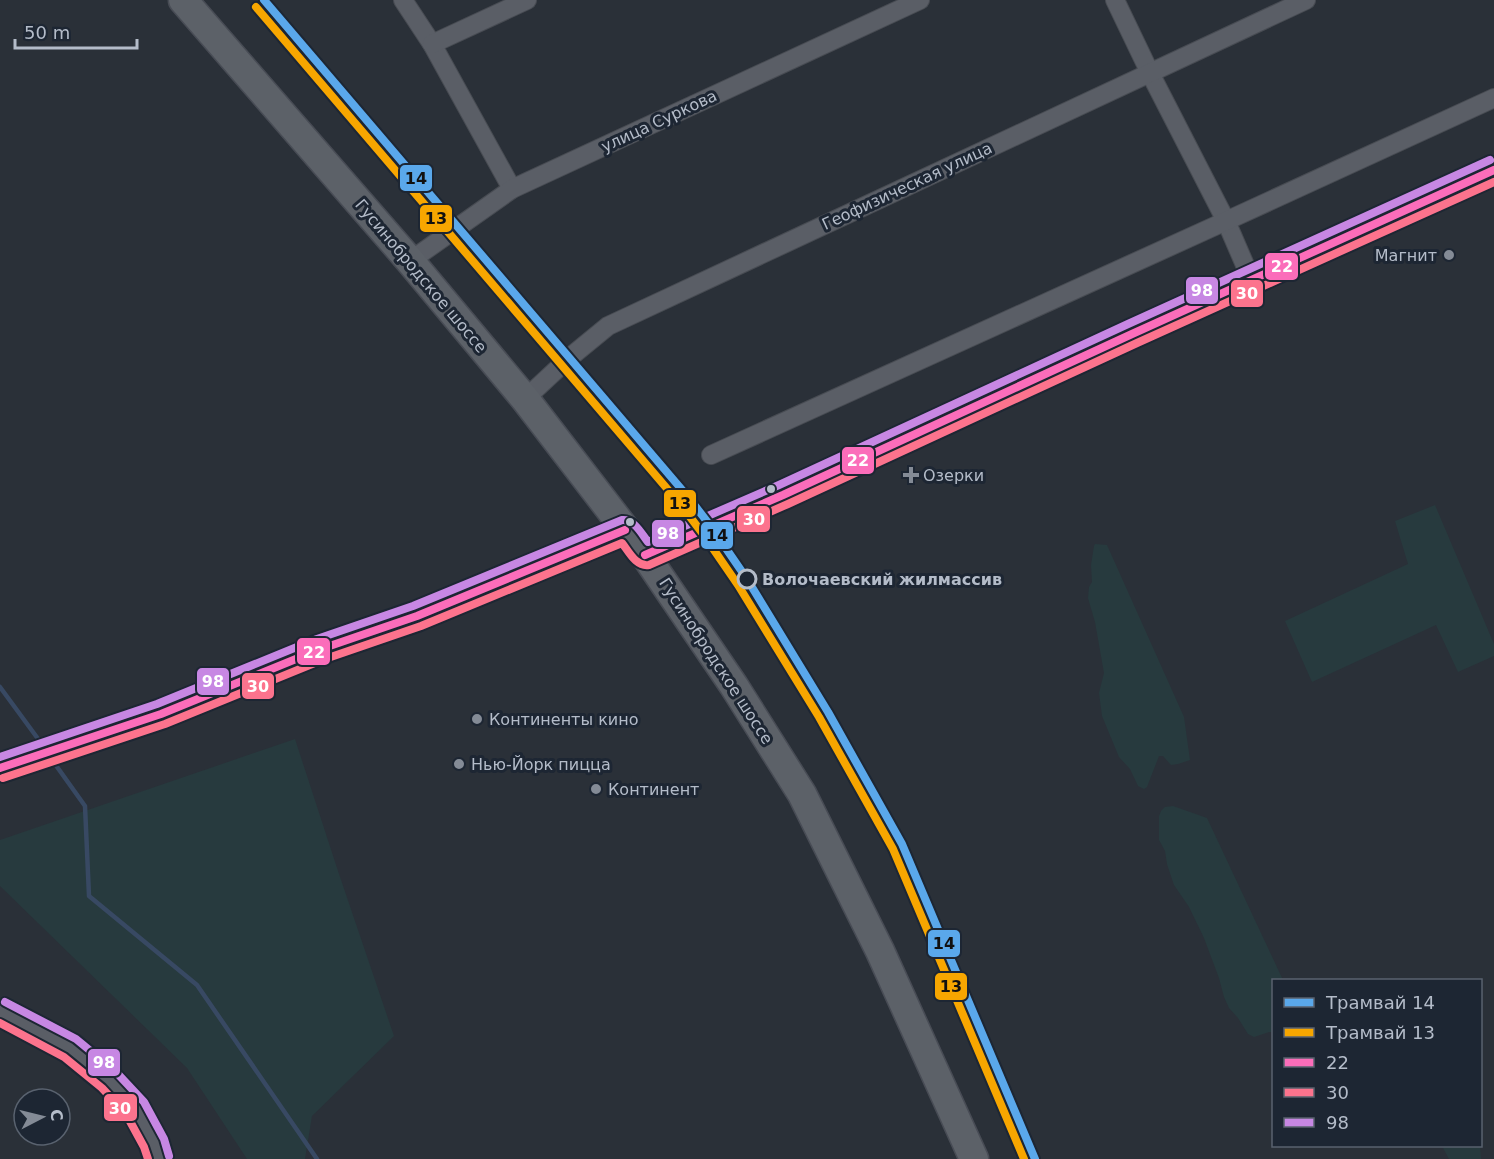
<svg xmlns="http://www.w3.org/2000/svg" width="1494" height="1159" font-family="'DejaVu Sans',sans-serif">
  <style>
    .green { fill: #273a3e }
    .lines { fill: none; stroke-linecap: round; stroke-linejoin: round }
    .stream { stroke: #384963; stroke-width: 4.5 }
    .minor-casing { stroke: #484c53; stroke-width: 20 }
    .tertiary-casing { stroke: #484c53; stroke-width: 25 }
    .secondary-casing { stroke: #484c53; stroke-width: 28 }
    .primary-casing { stroke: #484c55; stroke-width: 31 }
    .minor { stroke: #5a5e66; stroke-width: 18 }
    .tertiary { stroke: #5a5e66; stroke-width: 22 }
    .secondary { stroke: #595d64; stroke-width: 26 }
    .primary { stroke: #5c6168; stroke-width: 28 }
    .bus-1-casing { stroke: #1d2633; stroke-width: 12 }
    .bus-2-casing { stroke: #1d2633; stroke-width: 12 }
    .bus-3-casing { stroke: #1d2633; stroke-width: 12 }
    .bus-1 { stroke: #fb6dba; stroke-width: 8 }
    .bus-2 { stroke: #fc738d; stroke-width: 8 }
    .bus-3 { stroke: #c787e3; stroke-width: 8 }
    .tram-1-casing { stroke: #1d2633; stroke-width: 12 }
    .tram-2-casing { stroke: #1d2633; stroke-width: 12 }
    .tram-1 { stroke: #5aa8eb; stroke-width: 8 }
    .tram-2 { stroke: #f7a600; stroke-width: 8 }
    .poi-dot { fill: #848b96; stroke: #1d2633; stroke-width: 2 }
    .bus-dot { fill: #b4bcc9; stroke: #1d2633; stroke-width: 2 }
    .stop-dot { fill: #1d2633; stroke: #b4bcc9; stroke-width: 3 }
    .labels { text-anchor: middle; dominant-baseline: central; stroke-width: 6; stroke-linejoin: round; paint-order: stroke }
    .street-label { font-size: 16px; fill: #b4bcc9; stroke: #1d2633 }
    .poi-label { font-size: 16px; fill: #b4bcc9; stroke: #1d2633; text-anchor: start }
    .stop-label { font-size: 16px; font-weight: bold; fill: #b4bcc9; stroke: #1d2633; text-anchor: start }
    .line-badge { stroke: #1d2633; stroke-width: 2 }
    .badge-label { font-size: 16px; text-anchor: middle; font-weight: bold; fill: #fff }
    .pale-badge-label { font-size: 16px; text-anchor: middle; font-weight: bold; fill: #111 }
  </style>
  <rect width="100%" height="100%" fill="#2a3038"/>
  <g class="green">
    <polygon points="1435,505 1494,644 1494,656 1458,672 1436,625 1312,682 1285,621 1408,564 1395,521"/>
    <polygon points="1095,544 1107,545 1184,717 1190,760 1178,764 1171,765 1163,756 1159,756 1147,787 1144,789 1138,786 1130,769 1119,757 1102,716 1099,693 1104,673 1095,622 1088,598 1089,587 1092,582 1091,565 1094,546"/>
    <polygon points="295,739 338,871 394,1036 312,1116 305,1159 247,1159 187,1068 0,886 0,840"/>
    <polygon points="1173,806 1207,818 1283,980 1274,980 1273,1032 1269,1032 1254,1037 1248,1034 1238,1018 1229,1008 1224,997 1219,978 1204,938 1189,907 1174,885 1167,864 1165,851 1159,840 1159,816 1161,811 1165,807"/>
    <polygon points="1442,1146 1480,1146 1481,1159 1449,1159"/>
  </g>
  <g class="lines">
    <g class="stream">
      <polyline points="0,687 44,747"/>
      <polyline points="50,757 85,806 89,896 197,985 317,1159"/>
    </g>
    <g class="minor-casing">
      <g id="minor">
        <polyline points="403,0 432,44 512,189"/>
        <polyline points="1115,0 1150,73 1226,221 1251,279"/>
        <polyline points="432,44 527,0"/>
        <polyline points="410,261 512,189 920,0"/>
        <polyline points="525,399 569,358 608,326 1306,0"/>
        <polyline points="711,455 1226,221 1494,98"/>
      </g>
    </g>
    <g class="tertiary-casing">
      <g id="tertiary">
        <polyline points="0,768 161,714 318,650 417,616 625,530"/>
        <polyline points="0,1011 70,1048 109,1080 135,1108 154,1143 159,1159"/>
      </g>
    </g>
    <g class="secondary-casing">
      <path id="secondary" d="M645 555C769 504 890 445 1012 389 1172 315 1333 243 1494 170"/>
    </g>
    <g class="primary-casing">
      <polyline id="primary" points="183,0 410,261 525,399 645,555 734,686 802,794 880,951 974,1159"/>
    </g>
    <use href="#minor" class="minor"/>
    <use href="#tertiary" class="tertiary"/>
    <use href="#secondary" class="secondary"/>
    <use href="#primary" class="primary"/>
    <g class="bus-1-casing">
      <g id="bus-1">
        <polyline points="645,555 783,495 1132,334 1494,170"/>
        <polyline points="0,768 161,714 318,650 417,616 625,530"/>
      </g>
    </g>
    <g class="bus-2-casing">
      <g id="bus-2">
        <path d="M3 778 165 724 322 660 421 626 622 543C629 552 636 567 649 565L788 504 1137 343 1494 182"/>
        <polyline points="0,1023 64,1057 102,1088 126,1114 144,1147 148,1159"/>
      </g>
    </g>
    <g class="bus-3-casing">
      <g id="bus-3">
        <path d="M0 757 157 704 314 640 413 606 622 520C634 519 641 533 648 542L779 485 1128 324 1490 160"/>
        <polyline points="5,1002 76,1039 116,1072 144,1102 164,1139 169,1156"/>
      </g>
    </g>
    <use href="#bus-1" class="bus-1"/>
    <use href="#bus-2" class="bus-2"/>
    <use href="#bus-3" class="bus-3"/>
    <g class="tram-1-casing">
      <polyline id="tram-1" points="264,0 689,498 712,528 747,579 828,712 902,844 1035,1159"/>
    </g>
    <g class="tram-2-casing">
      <polyline id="tram-2" points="256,7 681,505 703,534 738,585 819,717 893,849 1024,1159"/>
    </g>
    <use href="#tram-1" class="tram-1"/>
    <use href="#tram-2" class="tram-2"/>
  </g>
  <g class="poi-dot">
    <circle cx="1449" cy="255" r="6"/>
    <path d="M908 466h6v6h6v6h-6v6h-6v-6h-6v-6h6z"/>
    <circle cx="477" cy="719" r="6"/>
    <circle cx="459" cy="764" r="6"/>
    <circle cx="596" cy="789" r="6"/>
  </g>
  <g class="bus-dot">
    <circle cx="771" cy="489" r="5"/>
    <circle cx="630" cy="522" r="5"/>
  </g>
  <circle class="stop-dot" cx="747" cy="579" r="9"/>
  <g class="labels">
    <g class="street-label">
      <text transform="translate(659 121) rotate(-25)">улица Суркова</text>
      <text transform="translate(907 186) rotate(-25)">Геофизическая улица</text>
      <text transform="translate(421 276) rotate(50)">Гусинобродское шоссе</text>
      <text transform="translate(716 661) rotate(57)">Гусинобродское шоссе</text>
    </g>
    <g class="poi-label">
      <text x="1437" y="255" text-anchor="end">Магнит</text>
      <text x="923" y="475">Озерки</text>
      <text x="489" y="719">Континенты кино</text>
      <text x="471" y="764">Нью-Йорк пицца</text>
      <text x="608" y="789">Континент</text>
    </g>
    <g class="stop-label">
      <text x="762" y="579">Волочаевский жилмассив</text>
    </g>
  </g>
  <g class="line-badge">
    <rect x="399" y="164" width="34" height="28" rx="6" fill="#5aa8eb"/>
    <rect x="419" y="204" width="34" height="29" rx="6" fill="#f7a600"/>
    <rect x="1264" y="252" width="35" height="29" rx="6" fill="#fb6dba"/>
    <rect x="1185" y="276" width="34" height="29" rx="6" fill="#c787e3"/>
    <rect x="1230" y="279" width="34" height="29" rx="6" fill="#fc738d"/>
    <rect x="841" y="446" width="34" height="29" rx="6" fill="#fb6dba"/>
    <rect x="663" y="489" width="34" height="29" rx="6" fill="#f7a600"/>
    <rect x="736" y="505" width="35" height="28" rx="6" fill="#fc738d"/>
    <rect x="651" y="519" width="34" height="29" rx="6" fill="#c787e3"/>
    <rect x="700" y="521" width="34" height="29" rx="6" fill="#5aa8eb"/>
    <rect x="296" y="637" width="35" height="29" rx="6" fill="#fb6dba"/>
    <rect x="196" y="667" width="34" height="29" rx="6" fill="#c787e3"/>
    <rect x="241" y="672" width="34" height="28" rx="6" fill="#fc738d"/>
    <rect x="927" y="929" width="34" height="29" rx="6" fill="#5aa8eb"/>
    <rect x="934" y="972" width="34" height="29" rx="6" fill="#f7a600"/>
    <rect x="87" y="1048" width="34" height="29" rx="6" fill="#c787e3"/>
    <rect x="103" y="1093" width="35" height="29" rx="6" fill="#fc738d"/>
  </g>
  <g class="badge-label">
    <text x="1282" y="272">22</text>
    <text x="1202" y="296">98</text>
    <text x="1247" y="299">30</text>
    <text x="858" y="466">22</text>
    <text x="754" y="525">30</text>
    <text x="668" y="539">98</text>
    <text x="314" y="658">22</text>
    <text x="213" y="687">98</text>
    <text x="258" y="692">30</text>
    <text x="104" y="1068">98</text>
    <text x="120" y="1114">30</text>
  </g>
  <g class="pale-badge-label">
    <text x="416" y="184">14</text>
    <text x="436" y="224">13</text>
    <text x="680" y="509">13</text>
    <text x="717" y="541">14</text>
    <text x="944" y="949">14</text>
    <text x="951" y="992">13</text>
  </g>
  <rect x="1272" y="979" width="210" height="168" fill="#1d2633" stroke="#59626f" stroke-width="1.5"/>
  <rect x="1284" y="998" width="30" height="9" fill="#5aa8eb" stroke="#59626f" stroke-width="1.5"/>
  <text x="1326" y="1009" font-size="18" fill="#b4bcc9">Трамвай 14</text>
  <rect x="1284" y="1028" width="30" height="9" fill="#f7a600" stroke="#59626f" stroke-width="1.5"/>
  <text x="1326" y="1039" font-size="18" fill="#b4bcc9">Трамвай 13</text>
  <rect x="1284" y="1058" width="30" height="9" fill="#fb6dba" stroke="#59626f" stroke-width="1.5"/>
  <text x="1326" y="1069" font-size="18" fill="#b4bcc9">22</text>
  <rect x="1284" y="1088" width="30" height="9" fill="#fc738d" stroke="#59626f" stroke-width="1.5"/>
  <text x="1326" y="1099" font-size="18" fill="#b4bcc9">30</text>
  <rect x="1284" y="1118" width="30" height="9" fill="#c787e3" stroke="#59626f" stroke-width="1.5"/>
  <text x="1326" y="1129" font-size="18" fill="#b4bcc9">98</text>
  <g transform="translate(42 1117) rotate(83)"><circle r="28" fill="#1d2633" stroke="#59626f" stroke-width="1.5"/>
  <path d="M0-4.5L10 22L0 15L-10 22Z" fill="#848b96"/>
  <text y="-9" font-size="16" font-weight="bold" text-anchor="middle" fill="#b4bcc9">С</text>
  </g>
  <path d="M15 39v9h122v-9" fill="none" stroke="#b4bcc9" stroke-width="3"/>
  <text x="24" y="39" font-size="18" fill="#b4bcc9" stroke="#1d2633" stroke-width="4.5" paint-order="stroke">50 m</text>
</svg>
